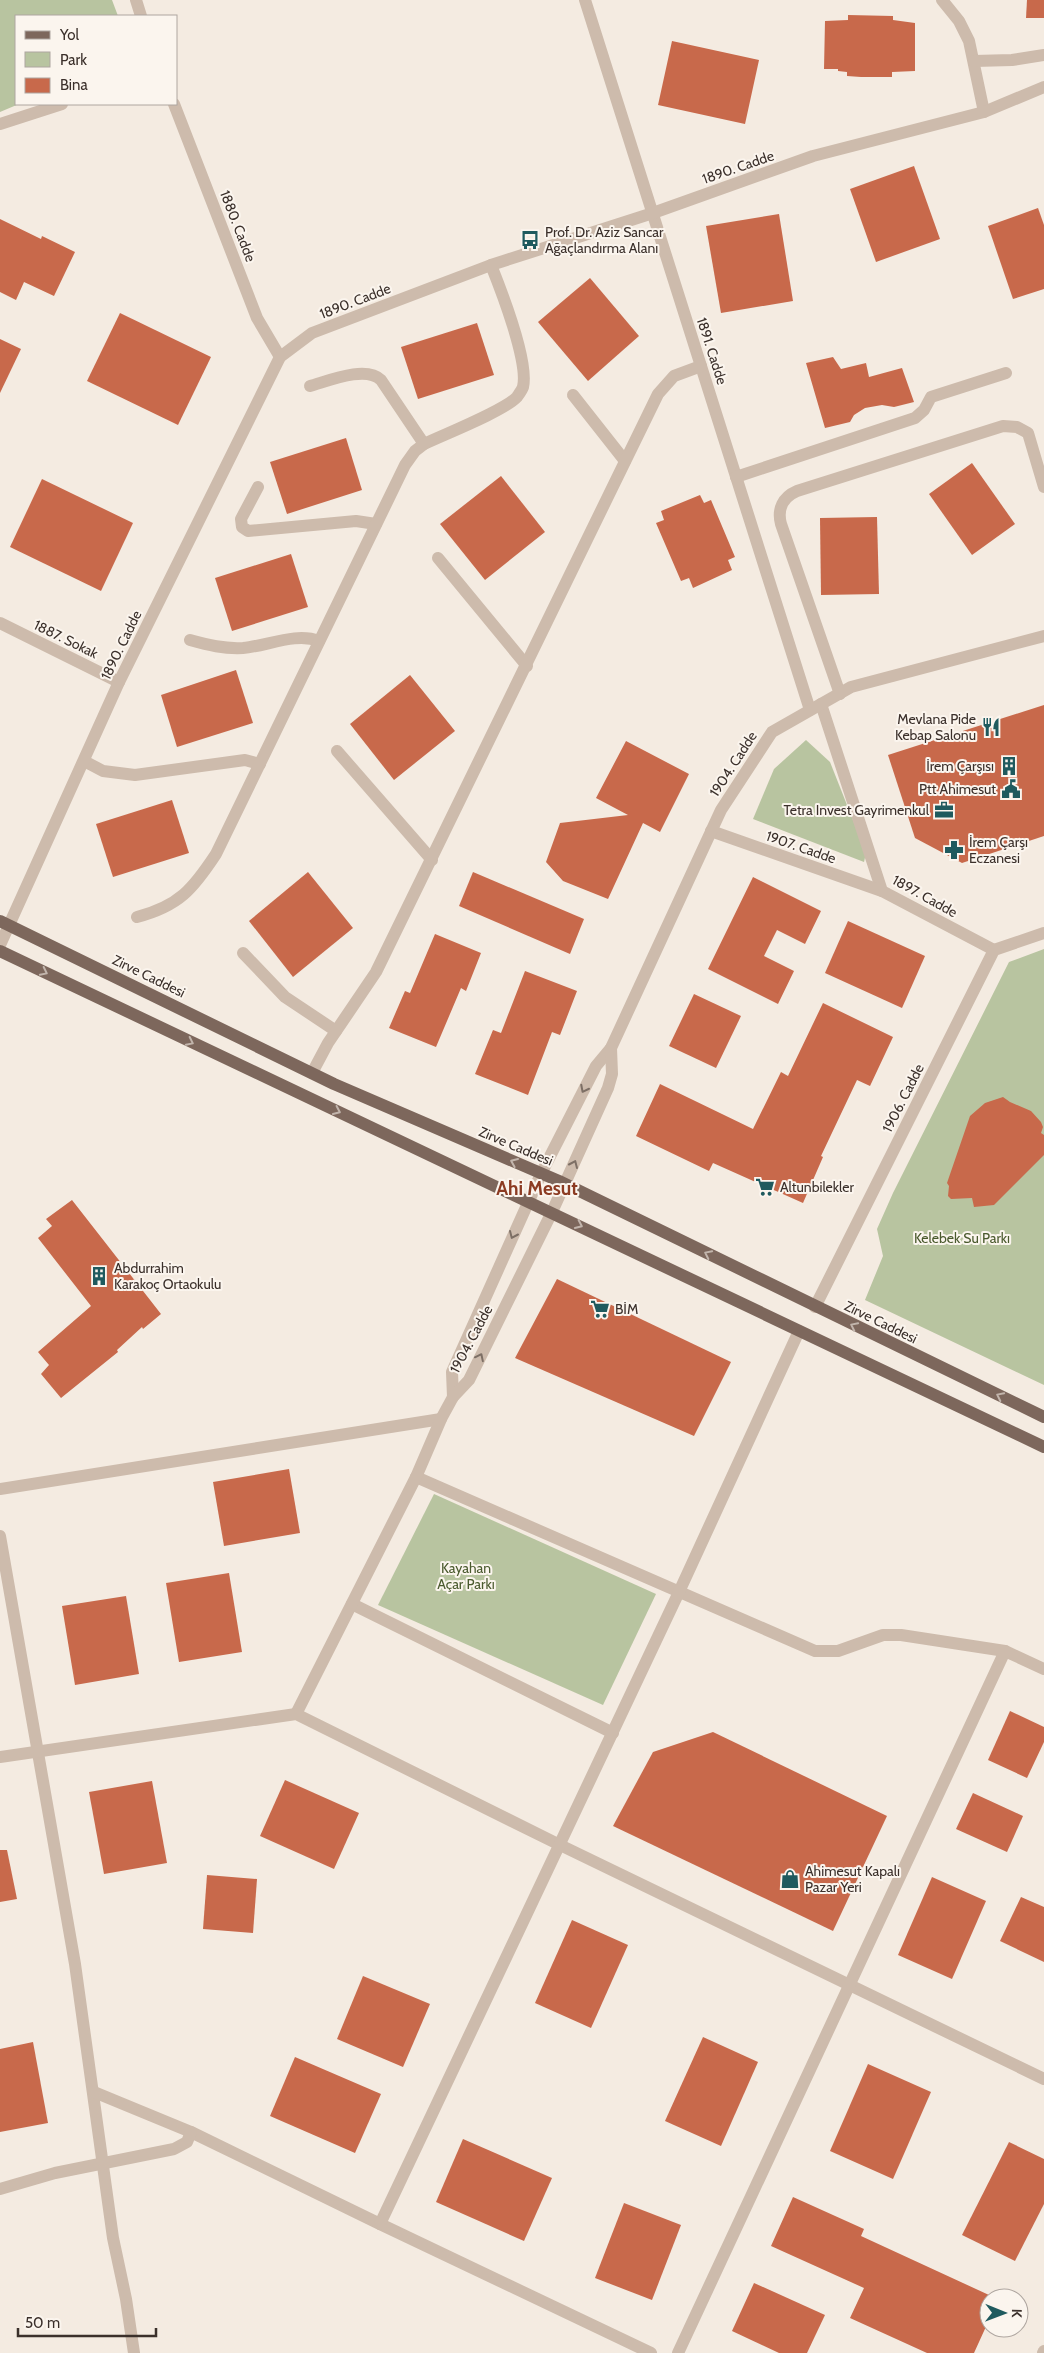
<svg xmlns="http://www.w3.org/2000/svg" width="1044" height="2353" font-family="Cabin,sans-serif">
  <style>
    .green { fill: #b8c4a0 }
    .building { fill: #c8694b }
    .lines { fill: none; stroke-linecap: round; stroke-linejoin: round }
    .minor { stroke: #cdbbac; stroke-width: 12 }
    .major { stroke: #7d675c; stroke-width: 12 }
    .oneway { stroke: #c2b5ac }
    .oneway2 { stroke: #7d6f65 }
    .labels { text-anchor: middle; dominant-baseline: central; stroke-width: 4; stroke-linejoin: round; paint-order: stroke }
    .street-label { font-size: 14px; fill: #3b302b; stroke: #fbf5ee }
    .poi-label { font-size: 14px; fill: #3b302b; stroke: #fbf5ee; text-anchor: start }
    .park-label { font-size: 14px; fill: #4a5a2e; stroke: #fbf5ee }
    .district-label { font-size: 19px; font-weight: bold; fill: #8c3b22; stroke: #fbf5ee }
  </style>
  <rect width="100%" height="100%" fill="#f4ebe1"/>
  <g class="green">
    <polygon points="0,0 112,0 118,16 16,16 16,104 19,104 0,112"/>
    <polygon points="806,740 830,762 866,853 864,862 753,819 774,769"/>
    <polygon points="1044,949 1044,1385 865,1300 883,1256 877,1229 893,1193 1009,962"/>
    <polygon points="434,1494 656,1594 603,1705 378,1605"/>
  </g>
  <g class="building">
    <polygon points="1027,0 1044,0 1044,18 1026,18"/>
    <polygon points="848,15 893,16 893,20 915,23 915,71 892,72 892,77 861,77 847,76 847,72 838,71 838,69 824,69 825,21 848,20"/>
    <polygon points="672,41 759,60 745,124 658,105"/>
    <polygon points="914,166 940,239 876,262 850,189"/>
    <polygon points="1038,208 1044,225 1044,289 1013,299 988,226"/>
    <polygon points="779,214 793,301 721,313 706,226"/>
    <polygon points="0,219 41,239 42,236 75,252 54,296 24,282 16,300 0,292"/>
    <polygon points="590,278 639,336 588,381 538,322"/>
    <polygon points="120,313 211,357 178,425 87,381"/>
    <polygon points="477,323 494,375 418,399 401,347"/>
    <polygon points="0,339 21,349 0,393"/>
    <polygon points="833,357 841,369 866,363 869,377 902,368 914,402 894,407 882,405 865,408 854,415 850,422 825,428 806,363"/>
    <polygon points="346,438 362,490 287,514 270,462"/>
    <polygon points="972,463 1015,524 972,555 929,494"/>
    <polygon points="501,476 545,532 485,580 440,524"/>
    <polygon points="42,479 133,523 101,591 10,547"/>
    <polygon points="700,495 704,503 711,500 735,557 728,560 732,570 693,588 689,578 681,581 656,523 664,520 661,511"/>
    <polygon points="877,517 879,594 821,595 820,518"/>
    <polygon points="291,554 308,607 232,631 215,578"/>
    <polygon points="236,670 253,723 177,747 161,695"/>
    <polygon points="410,675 455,731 394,780 350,724"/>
    <polygon points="1044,705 1044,836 962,863 915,838 888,755"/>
    <polygon points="626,741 689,774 660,832 643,823 608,899 563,881 546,862 560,823 628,815 596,798"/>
    <polygon points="172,800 189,853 113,877 96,824"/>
    <polygon points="308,872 353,928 293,977 249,921"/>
    <polygon points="473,872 584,919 570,954 459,906"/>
    <polygon points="753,877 821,911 805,944 777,930 764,956 794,971 778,1004 708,969"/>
    <polygon points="848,921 925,956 902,1008 825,973"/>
    <polygon points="435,934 481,953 466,991 461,988 436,1047 389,1028 405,991 410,993"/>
    <polygon points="525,971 577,991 560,1035 552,1032 528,1095 475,1074 493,1030 501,1033"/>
    <polygon points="694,994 741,1016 716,1068 669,1046"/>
    <polygon points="823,1003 893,1037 870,1086 857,1080 821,1156 823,1157 803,1203 713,1163 709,1171 636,1136 660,1084 753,1129 781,1072 788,1076"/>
    <polygon points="1003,1097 1010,1102 1031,1111 1041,1122 1043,1127 1041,1133 1044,1135 1044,1155 994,1205 974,1207 972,1198 951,1199 948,1196 949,1186 947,1183 970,1116 985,1103"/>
    <polygon points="72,1200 161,1314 143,1329 142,1327 117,1350 118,1352 61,1398 41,1374 49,1365 38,1352 91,1306 38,1238 52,1226 46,1219"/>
    <polygon points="557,1279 731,1362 694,1436 515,1358"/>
    <polygon points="289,1469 300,1533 224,1546 213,1482"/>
    <polygon points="229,1573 242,1652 179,1662 166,1583"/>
    <polygon points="126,1596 139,1674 75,1685 62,1606"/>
    <polygon points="1010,1711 1044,1727 1044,1742 1027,1778 988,1760"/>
    <polygon points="713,1732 887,1816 833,1931 613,1826 653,1752"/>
    <polygon points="285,1780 359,1813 334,1869 260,1836"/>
    <polygon points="152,1781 167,1863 104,1874 89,1792"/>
    <polygon points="973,1793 1023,1816 1007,1852 956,1829"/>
    <polygon points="0,1850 7,1850 17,1899 0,1902"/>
    <polygon points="207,1875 257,1879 253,1933 203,1929"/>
    <polygon points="932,1877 986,1901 952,1979 898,1955"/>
    <polygon points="1021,1897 1044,1907 1044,1962 1000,1941"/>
    <polygon points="572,1920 628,1945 591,2028 535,2003"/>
    <polygon points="363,1976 430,2004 403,2067 337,2039"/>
    <polygon points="703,2037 758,2062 721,2146 665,2121"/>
    <polygon points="33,2042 48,2123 0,2132 0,2049"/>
    <polygon points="295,2057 381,2094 355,2153 270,2116"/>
    <polygon points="868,2064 931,2092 893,2179 830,2151"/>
    <polygon points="463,2139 552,2178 524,2241 436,2202"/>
    <polygon points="1009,2142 1044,2159 1044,2204 1015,2261 962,2235"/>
    <polygon points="793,2197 864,2229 861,2236 989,2295 989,2320 974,2353 927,2353 850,2318 864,2288 771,2246"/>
    <polygon points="624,2203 681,2225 652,2300 595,2278"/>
    <polygon points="754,2283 825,2315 807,2353 779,2353 732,2331"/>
  </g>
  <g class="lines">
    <g class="minor">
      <polyline points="136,0 141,16"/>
      <polyline points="585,0 810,710"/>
      <polyline points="942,0 959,21 969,41 984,112"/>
      <polyline points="974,61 1012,60 1044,55"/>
      <polyline points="174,104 257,318 280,357"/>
      <polyline points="0,124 62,104"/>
      <path d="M310 386C328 381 366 365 381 380L424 444"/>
      <polyline points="573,395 625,461"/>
      <polyline points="736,477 915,418 924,410 931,397 1006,373"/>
      <polyline points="258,487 241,519 242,527 248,531 356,521 376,524"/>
      <polyline points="438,558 527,666"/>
      <polyline points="0,623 119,682"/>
      <path d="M190 640C208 645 224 649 243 648 267 646 296 632 319 641"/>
      <path d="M840 694 781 524C777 509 783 497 797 491L1003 426 1017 427 1028 433 1044 487"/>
      <polyline points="821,704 882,891 994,950"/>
      <polyline points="337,751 432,860"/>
      <polyline points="84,761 103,771 135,775 245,760 260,764"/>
      <polyline points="711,831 882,891"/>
      <path d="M137 917C179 906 193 889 216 854L405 465 415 451 424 444C445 434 504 411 517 397 519 394 522 390 523 387 529 362 501 290 491 265"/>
      <polyline points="0,945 119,682 280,357 312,333 491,265 653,213 813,156 984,112 1044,87"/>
      <polyline points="243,953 285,997 336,1031"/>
      <polyline points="312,1073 328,1043 376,972 658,394 674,376 701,366"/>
      <polyline points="815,1307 994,950 1044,933"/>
      <polyline points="453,1397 452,1372 541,1174 596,1066 611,1048 721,810 772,732 851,687 1044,636"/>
      <polyline points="416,1477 815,1651 838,1651 883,1635 901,1635 1005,1651"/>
      <polyline points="0,1489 441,1419"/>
      <polyline points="0,1536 75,1964 113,2238 126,2299 134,2353"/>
      <polyline points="352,1604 613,1733"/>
      <polyline points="296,1714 416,1477 441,1419 453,1397 469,1380 552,1212 608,1088 612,1074 611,1048"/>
      <polyline points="0,1757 296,1714 560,1845 1044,2079"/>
      <polyline points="94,2092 191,2132 380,2224 651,2353"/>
      <polyline points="0,2189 55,2173 174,2149 187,2142 191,2132"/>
      <polyline points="380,2224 679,1592 799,1331"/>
      <polyline points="678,2353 1005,1651 1044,1669"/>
      <polyline points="1043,2353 1044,2351"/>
    </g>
    <g class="major">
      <polyline points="0,921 334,1084 559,1181 1044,1417"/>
      <polyline points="0,951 1044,1447"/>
    </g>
  </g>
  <defs><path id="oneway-chevron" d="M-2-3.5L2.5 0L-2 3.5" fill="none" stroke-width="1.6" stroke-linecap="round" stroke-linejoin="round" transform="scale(1.25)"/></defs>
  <g class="oneway">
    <use href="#oneway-chevron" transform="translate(44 972) rotate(26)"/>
    <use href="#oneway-chevron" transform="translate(190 1042) rotate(26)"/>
    <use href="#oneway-chevron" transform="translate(337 1111) rotate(25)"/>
    <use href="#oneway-chevron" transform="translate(514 1162) rotate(-157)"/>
    <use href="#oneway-chevron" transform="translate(579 1225) rotate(25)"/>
    <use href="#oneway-chevron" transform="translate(708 1254) rotate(-154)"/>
    <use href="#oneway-chevron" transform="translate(854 1326) rotate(-154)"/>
    <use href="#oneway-chevron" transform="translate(1000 1396) rotate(-154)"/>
  </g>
  <g class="oneway2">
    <use href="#oneway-chevron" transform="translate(584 1089) rotate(117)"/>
    <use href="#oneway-chevron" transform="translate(574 1164) rotate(-66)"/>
    <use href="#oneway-chevron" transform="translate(513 1235) rotate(114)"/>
    <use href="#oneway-chevron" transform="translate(480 1357) rotate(-64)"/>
  </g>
  <defs>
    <g id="bus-bare" transform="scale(1.5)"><path d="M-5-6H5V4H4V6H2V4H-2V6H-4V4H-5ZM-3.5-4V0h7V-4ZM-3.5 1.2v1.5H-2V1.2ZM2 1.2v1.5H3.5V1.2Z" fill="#1f5a5e" stroke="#fbf5ee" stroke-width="2.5" paint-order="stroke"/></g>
    <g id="restaurant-bare" transform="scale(1.5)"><path d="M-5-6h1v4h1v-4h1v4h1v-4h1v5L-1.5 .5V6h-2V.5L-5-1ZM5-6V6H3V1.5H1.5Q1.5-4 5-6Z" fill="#1f5a5e" stroke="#fbf5ee" stroke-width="2.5" paint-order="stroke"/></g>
    <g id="building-bare" transform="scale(1.5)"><path d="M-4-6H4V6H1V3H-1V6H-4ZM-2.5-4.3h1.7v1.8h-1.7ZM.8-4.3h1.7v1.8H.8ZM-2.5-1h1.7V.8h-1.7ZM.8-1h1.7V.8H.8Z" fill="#1f5a5e" stroke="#fbf5ee" stroke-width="2.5" paint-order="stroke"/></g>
    <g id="civic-bare" transform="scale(1.5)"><path d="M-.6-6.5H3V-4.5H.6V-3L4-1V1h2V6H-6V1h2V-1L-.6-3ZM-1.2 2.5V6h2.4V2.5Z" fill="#1f5a5e" stroke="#fbf5ee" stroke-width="2.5" paint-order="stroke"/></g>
    <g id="office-bare" transform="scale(1.5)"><path d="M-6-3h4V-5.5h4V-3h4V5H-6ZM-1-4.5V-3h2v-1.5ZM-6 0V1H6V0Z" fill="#1f5a5e" stroke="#fbf5ee" stroke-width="2.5" paint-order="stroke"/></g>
    <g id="pharmacy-bare" transform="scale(1.5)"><path d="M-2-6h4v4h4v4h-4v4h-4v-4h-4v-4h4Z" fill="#1f5a5e" stroke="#fbf5ee" stroke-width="2.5" paint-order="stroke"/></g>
    <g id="supermarket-bare" transform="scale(1.5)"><path d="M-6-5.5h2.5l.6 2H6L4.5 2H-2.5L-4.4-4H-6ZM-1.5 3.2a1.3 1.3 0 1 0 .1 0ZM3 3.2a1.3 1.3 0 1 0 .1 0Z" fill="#1f5a5e" stroke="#fbf5ee" stroke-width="2.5" paint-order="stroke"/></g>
    <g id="shop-bare" transform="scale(1.5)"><path d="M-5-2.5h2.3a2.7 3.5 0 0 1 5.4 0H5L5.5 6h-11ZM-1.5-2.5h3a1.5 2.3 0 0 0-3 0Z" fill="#1f5a5e" stroke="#fbf5ee" stroke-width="2.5" paint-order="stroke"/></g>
  </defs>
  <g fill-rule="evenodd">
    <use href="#bus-bare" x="530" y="240"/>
    <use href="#restaurant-bare" x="991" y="727"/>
    <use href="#building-bare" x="1009" y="766"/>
    <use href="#civic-bare" x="1011" y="789"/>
    <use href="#office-bare" x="944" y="810"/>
    <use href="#pharmacy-bare" x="954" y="850"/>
    <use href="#supermarket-bare" x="765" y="1187"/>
    <use href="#building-bare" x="99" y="1276"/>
    <use href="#supermarket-bare" x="600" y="1309"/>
    <use href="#shop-bare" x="790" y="1879"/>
  </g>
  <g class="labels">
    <g class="street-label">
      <text transform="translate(738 167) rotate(-19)">1890. Cadde</text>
      <text transform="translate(238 226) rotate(69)">1880. Cadde</text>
      <text transform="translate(355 301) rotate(-21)">1890. Cadde</text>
      <text transform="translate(712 351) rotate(72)">1891. Cadde</text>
      <text transform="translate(66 639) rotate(26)">1887. Sokak</text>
      <text transform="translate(121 645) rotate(-64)">1890. Cadde</text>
      <text transform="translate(733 764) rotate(-57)">1904. Cadde</text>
      <text transform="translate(801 847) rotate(19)">1907. Cadde</text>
      <text transform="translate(925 896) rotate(29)">1897. Cadde</text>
      <text transform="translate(149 976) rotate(26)">Zirve Caddesi</text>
      <text transform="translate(903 1098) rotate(-63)">1906. Cadde</text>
      <text transform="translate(516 1146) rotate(23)">Zirve Caddesi</text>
      <text transform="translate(881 1322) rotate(26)">Zirve Caddesi</text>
      <text transform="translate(471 1339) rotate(-62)">1904. Cadde</text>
    </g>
    <g class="poi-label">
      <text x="545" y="232">Prof. Dr. Aziz Sancar<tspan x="545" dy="16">Ağaçlandırma Alanı</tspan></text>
      <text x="976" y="719" text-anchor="end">Mevlana Pide<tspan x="976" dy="16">Kebap Salonu</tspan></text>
      <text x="994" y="766" text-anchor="end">İrem Çarşısı</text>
      <text x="996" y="789" text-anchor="end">Ptt Ahimesut</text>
      <text x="929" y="810" text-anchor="end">Tetra Invest Gayrimenkul</text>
      <text x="969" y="842">İrem Çarşı<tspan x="969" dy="16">Eczanesi</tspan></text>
      <text x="780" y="1187">Altunbilekler</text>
      <text x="114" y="1268">Abdurrahim<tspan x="114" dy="16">Karakoç Ortaokulu</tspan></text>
      <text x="615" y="1309">BİM</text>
      <text x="805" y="1871">Ahimesut Kapalı<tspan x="805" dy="16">Pazar Yeri</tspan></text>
    </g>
    <g class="park-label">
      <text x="962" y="1238">Kelebek Su Parkı</text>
      <text x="466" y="1568">Kayahan<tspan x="466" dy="16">Açar Parkı</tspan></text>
    </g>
    <g class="district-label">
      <text x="537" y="1188">Ahi Mesut</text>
    </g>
  </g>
  <rect x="15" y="15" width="162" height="90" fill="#fbf5ee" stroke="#aea6a0"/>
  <rect x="25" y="31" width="25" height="8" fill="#7d675c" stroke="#aea6a0"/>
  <text x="60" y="40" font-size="15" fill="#3b302b">Yol</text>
  <rect x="25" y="52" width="25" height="15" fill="#b8c4a0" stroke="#aea6a0"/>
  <text x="60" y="65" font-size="15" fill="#3b302b">Park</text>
  <rect x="25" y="78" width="25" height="15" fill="#c8694b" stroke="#aea6a0"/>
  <text x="60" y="90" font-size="15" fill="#3b302b">Bina</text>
  <g transform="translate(1004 2313) rotate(91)"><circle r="24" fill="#fbf5ee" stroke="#aea6a0"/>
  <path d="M0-4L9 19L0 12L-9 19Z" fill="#1f5a5e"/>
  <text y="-8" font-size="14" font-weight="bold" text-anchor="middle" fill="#3b302b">K</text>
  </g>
  <path d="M18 2328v8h138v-8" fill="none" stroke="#3b302b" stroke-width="2.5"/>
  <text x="25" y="2328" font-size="15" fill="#3b302b" stroke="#fbf5ee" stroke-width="4" paint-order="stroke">50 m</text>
</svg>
